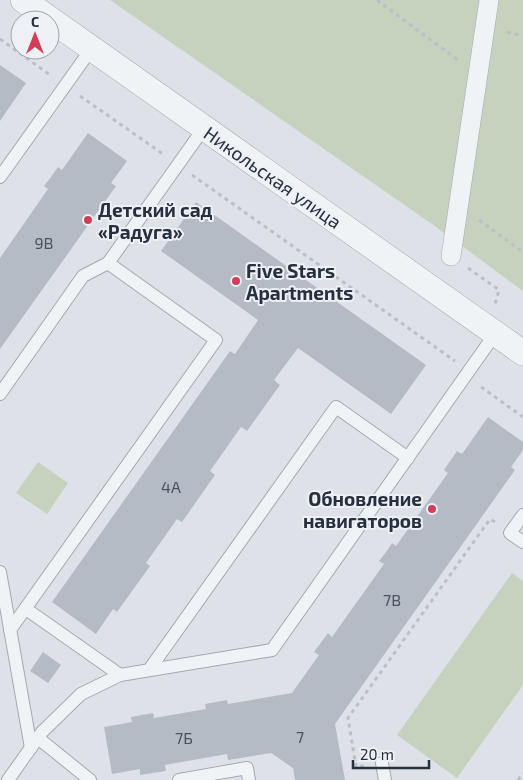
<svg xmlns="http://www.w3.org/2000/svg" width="523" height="780" font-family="'Exo 2',sans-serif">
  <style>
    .green { fill: #c4d2be }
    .building { fill: #b5bbc5 }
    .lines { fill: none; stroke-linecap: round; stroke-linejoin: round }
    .service-casing { stroke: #a3a9b2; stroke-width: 14 }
    .pedestrian-casing { stroke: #a3a9b2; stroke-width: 20 }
    .minor-casing { stroke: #a3a9b2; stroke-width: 26 }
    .path { stroke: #bbc0c6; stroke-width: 3; stroke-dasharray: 4 4; stroke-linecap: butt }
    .service { stroke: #f0f3f6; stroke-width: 12 }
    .pedestrian { stroke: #f0f3f6; stroke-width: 19 }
    .minor { stroke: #f0f3f6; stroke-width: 25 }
    .poi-dot { fill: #d23d57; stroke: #edf1f5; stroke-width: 2 }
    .labels { text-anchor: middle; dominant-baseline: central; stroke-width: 4; stroke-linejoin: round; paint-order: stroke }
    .number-label { font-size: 16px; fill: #4a5360 }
    .street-label { font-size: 19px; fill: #26303f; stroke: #edf1f5 }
    .poi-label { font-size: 19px; font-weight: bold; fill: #26303f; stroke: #edf1f5; text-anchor: start }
  </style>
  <rect width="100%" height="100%" fill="#dee2e8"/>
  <g class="green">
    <polygon points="110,0 523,0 523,291 439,229"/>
    <polygon points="38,462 68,483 47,514 16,493"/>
    <polygon points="512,573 523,581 523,685 457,778 397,735"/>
  </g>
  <g class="building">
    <polygon points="0,65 26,83 0,121"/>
    <polygon points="88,133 127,161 111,183 116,186 0,349 0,258 48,189 44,186 51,177 58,167 62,170"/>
    <polygon points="196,202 426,365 391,414 298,348 274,380 280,385 247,431 241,427 210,471 215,475 182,522 177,519 146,563 150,566 117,612 113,609 96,634 52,602 230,351 235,354 258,320 161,251"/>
    <polygon points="488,417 523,442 523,450 511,467 515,470 335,724 345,780 295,780 293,768 271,753 228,760 227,754 165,765 166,771 140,775 140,769 112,774 104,727 132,722 131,717 153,713 154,718 206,709 205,704 227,700 228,704 292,693 319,655 314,652 328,633 332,637 384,564 379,561 386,552 392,543 396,546 448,473 444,470 457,451 462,454"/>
    <polygon points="43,652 61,665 48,683 30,671"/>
  </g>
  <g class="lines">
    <g class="service-casing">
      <g id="service">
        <polyline points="0,177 92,48"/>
        <polyline points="0,394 83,276 108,263"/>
        <polyline points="523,515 510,533 523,542"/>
        <polyline points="0,572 31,748"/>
        <polyline points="26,609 120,675"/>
        <polyline points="10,630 216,340 108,263 204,128"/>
        <polyline points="149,670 336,407 408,458"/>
        <polyline points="38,738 90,780"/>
        <polyline points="382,763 385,780"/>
        <polyline points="8,780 42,732 81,694 120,675 272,650 495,334"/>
        <polyline points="179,780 247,768 249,780"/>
      </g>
    </g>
    <g class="pedestrian-casing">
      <polyline id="pedestrian" points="451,256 489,0"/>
    </g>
    <g class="minor-casing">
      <polyline id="minor" points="23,0 523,353"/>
    </g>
    <g class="path">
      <polyline points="377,0 459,61"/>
      <polyline points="507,32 523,36"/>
      <polyline points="0,39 50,75"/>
      <polyline points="80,96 163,154"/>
      <polyline points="192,175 455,361"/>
      <polyline points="479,220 523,252"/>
      <polyline points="468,268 499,290 495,304"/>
      <polyline points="481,387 523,417"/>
      <polyline points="364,766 356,767 348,718 490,519 495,522"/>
      <polyline points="518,780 523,773"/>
    </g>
    <use href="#service" class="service"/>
    <use href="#pedestrian" class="pedestrian"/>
    <use href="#minor" class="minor"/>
  </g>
  <g class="poi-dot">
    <circle cx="88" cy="220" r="5"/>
    <circle cx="236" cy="281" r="5"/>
    <circle cx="432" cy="509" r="5"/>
  </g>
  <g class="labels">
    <g class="number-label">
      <text x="44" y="242">9В</text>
      <text x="171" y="486">4А</text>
      <text x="392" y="599">7В</text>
      <text x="300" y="736">7</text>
      <text x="184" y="737">7Б</text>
    </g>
    <g class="street-label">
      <text transform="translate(273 177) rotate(35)">Никольская улица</text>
    </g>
    <g class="poi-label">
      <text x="98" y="209">Детский сад<tspan x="98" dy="22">«Радуга»</tspan></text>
      <text x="246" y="270">Five Stars<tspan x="246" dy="22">Apartments</tspan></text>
      <text x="422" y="498" text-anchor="end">Обновление<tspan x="422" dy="22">навигаторов</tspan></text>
    </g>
  </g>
  <g transform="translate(35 35)"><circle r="24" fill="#edf1f5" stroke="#9da4ac"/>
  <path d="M0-4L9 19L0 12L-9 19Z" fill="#d23d57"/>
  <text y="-8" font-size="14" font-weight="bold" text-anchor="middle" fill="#26303f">С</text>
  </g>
  <path d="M353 760v8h76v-8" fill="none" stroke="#26303f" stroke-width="2.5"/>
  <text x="360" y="760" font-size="15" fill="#26303f" stroke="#edf1f5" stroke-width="4" paint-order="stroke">20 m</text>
</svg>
